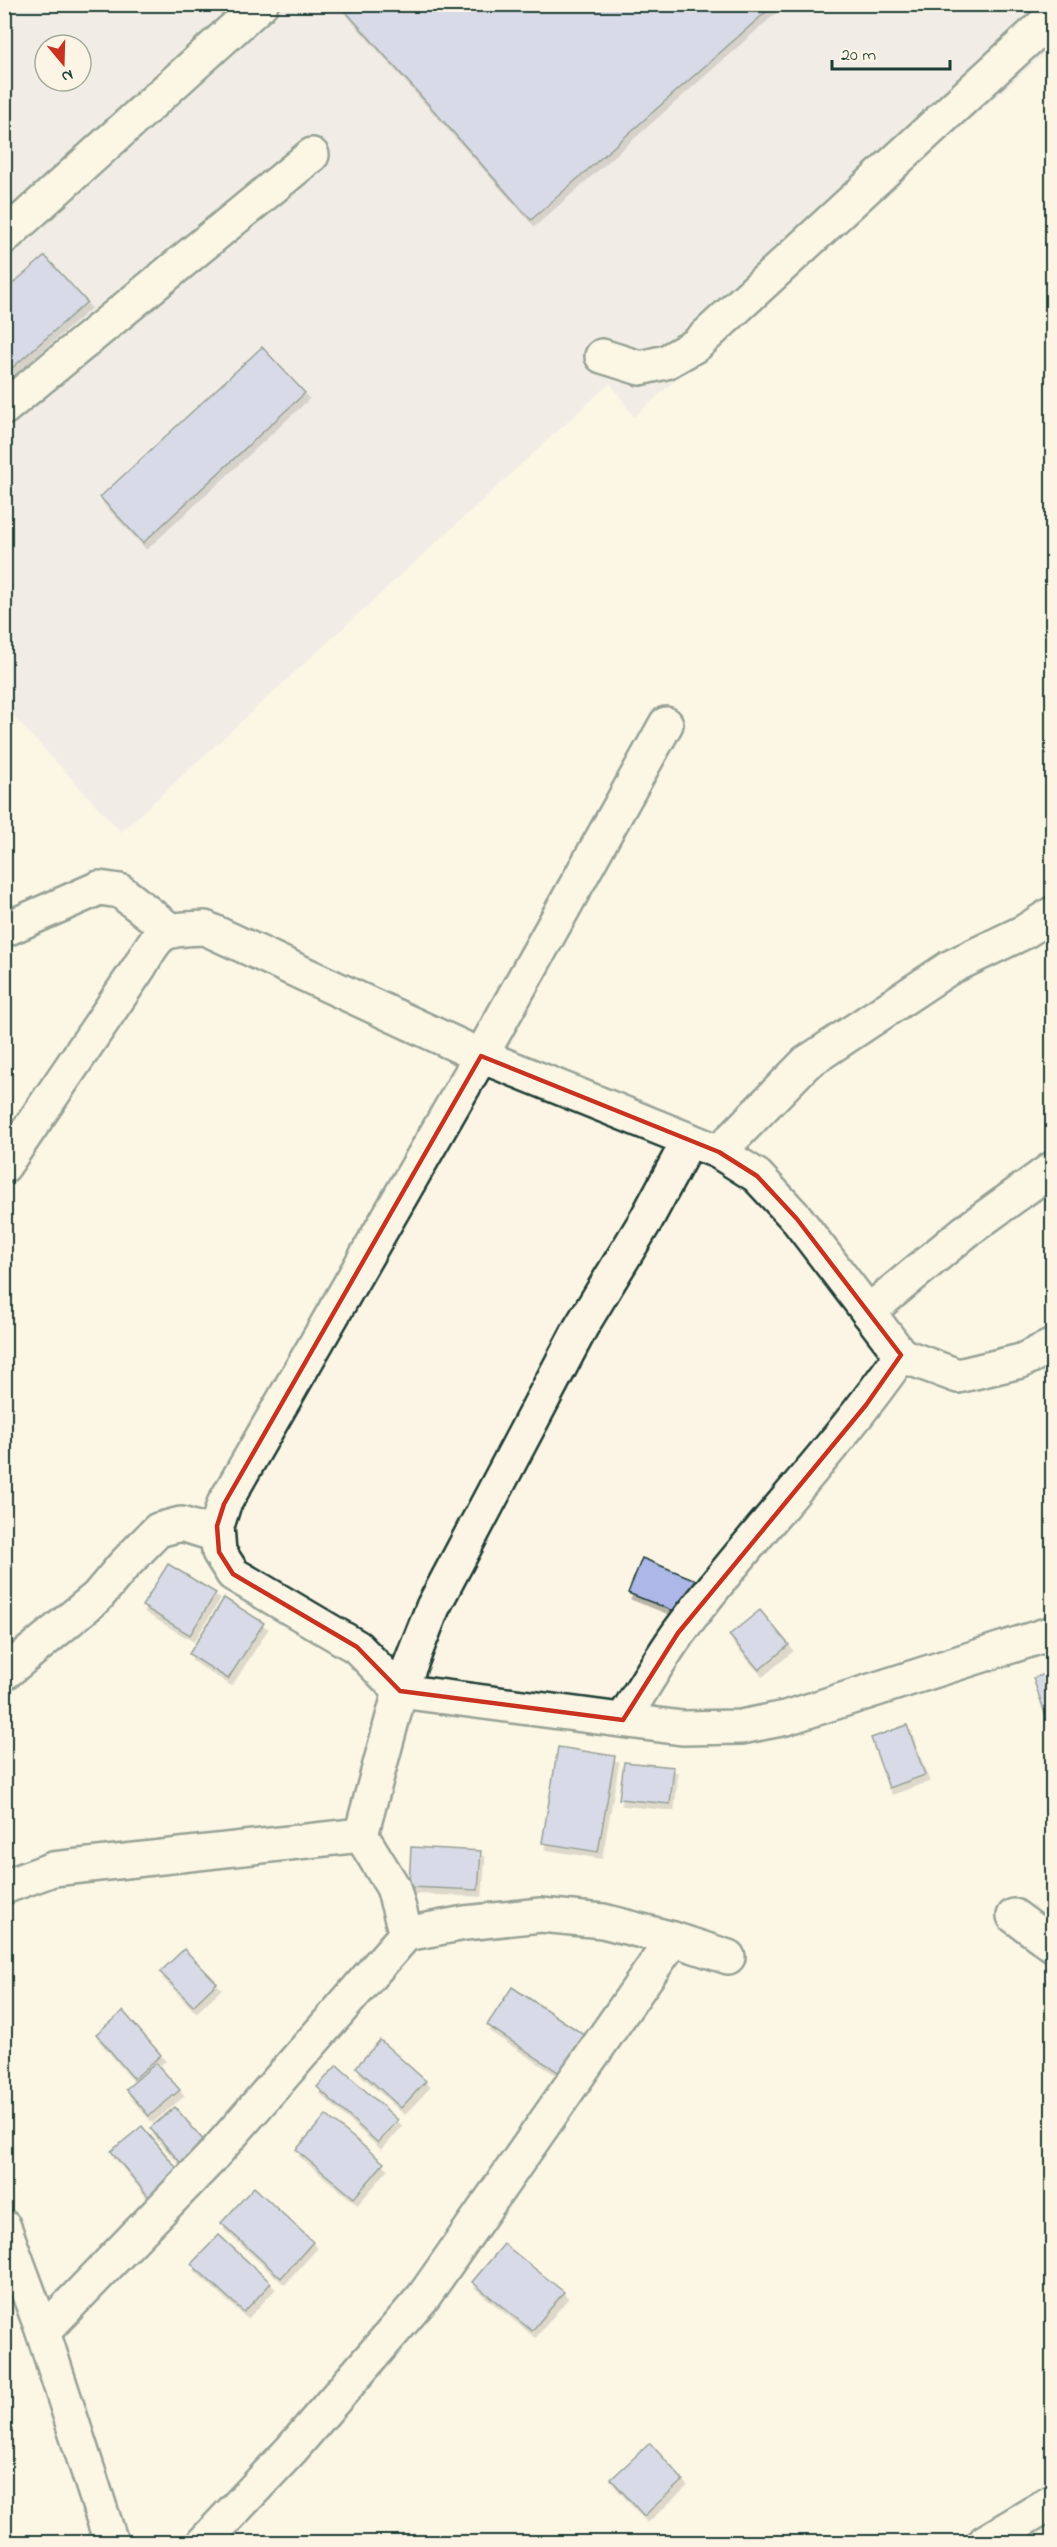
<svg xmlns="http://www.w3.org/2000/svg" width="1057" height="2547" font-family="'Indie Flower',sans-serif">
  <style>
    .built { fill: #e5e3e6; fill-rule: evenodd }
    .building { fill: #aeb8e8; stroke: #1f3d34; stroke-width: 1.5; filter: url(#shadow) }
    .lines { fill: none; stroke-linecap: round; stroke-linejoin: round }
    .minor-casing { stroke: #1f3d34; stroke-width: 38 }
    .minor { stroke: #fcf5e5; stroke-width: 33 }
    .marked { fill: none; stroke: #c8321e; stroke-width: 4.5; stroke-linejoin: round }
  </style>
  <defs>
    <filter id="shadow"><feDropShadow dx="3.5" dy="6" stdDeviation="0" flood-color="#0004"/></filter>
  </defs>
  <rect width="100%" height="100%" fill="#fcf5e5"/>
  <filter id="ink" filterUnits="userSpaceOnUse"><feTurbulence type="fractalNoise" baseFrequency=".0167" numOctaves="2"/><feDisplacementMap in="SourceGraphic" scale="12" xChannelSelector="R" yChannelSelector="G"/><feConvolveMatrix kernelMatrix="1 2 1 2 8 2 1 2 1" color-interpolation-filters="sRGB"/></filter>
  <g filter="url(#ink)">
    <path class="built" d="M5 5H1052V47L634 417 610 383 121 832 5 707ZM45 45H81V81H45Z"/>
    <g class="building">
      <polygon points="339,4 775,4 531,220"/>
      <polygon points="45,256 87,302 4,375 4,291"/>
      <polygon points="262,347 305,393 143,543 100,497"/>
      <polygon points="642,1558 703,1583 689,1617 628,1593"/>
      <polygon points="168,1564 216,1593 190,1635 142,1606"/>
      <polygon points="224,1598 264,1623 228,1679 189,1654"/>
      <polygon points="760,1610 789,1645 759,1670 729,1635"/>
      <polygon points="1052,1672 1052,1724 1049,1725 1033,1678"/>
      <polygon points="907,1725 925,1775 889,1788 871,1738"/>
      <polygon points="558,1747 615,1756 598,1852 542,1843"/>
      <polygon points="624,1762 674,1767 670,1804 619,1799"/>
      <polygon points="411,1847 481,1851 478,1890 409,1887"/>
      <polygon points="184,1949 217,1983 193,2006 160,1972"/>
      <polygon points="512,1987 592,2040 567,2078 487,2025"/>
      <polygon points="123,2011 161,2055 134,2079 96,2034"/>
      <polygon points="380,2040 426,2081 401,2108 356,2067"/>
      <polygon points="156,2063 180,2090 149,2116 126,2089"/>
      <polygon points="337,2065 398,2120 378,2143 317,2087"/>
      <polygon points="175,2107 211,2149 187,2170 150,2128"/>
      <polygon points="326,2115 384,2163 354,2198 296,2150"/>
      <polygon points="142,2126 183,2176 152,2201 111,2151"/>
      <polygon points="254,2187 313,2242 281,2278 221,2223"/>
      <polygon points="219,2235 271,2283 244,2312 191,2264"/>
      <polygon points="504,2244 564,2292 532,2331 472,2282"/>
      <polygon points="650,2443 683,2480 644,2516 611,2479"/>
    </g>
    <g class="lines">
      <g class="minor-casing">
        <g id="minor">
          <polyline points="4,237 261,4"/>
          <polyline points="602,356 640,368 666,362 696,345 1052,17"/>
          <polyline points="4,408 312,155"/>
          <polyline points="666,724 481,1056 224,1504 217,1526 219,1552 233,1574 357,1647 400,1691 682,1728 741,1727 786,1718 1052,1633"/>
          <polyline points="4,930 99,888 120,891 170,930"/>
          <polyline points="719,1152 806,1063 949,968 1024,932 1052,914"/>
          <path d="M4 1166 140 966C161 928 163 930 205 928L481 1056 719 1152 757 1176 797 1219 901 1355 958 1376 1021 1361 1052 1346"/>
          <polyline points="868,1312 965,1232 1052,1169"/>
          <polyline points="7,1671 97,1597 123,1566 158,1530 181,1524 217,1535"/>
          <path d="M623 1720C641 1691 659 1660 679 1632 750 1537 834 1452 901 1355"/>
          <polyline points="4,1887 53,1869 361,1835"/>
          <polyline points="1014,1916 1052,1944"/>
          <polyline points="406,1934 393,1887 361,1835 400,1691 433,1607 581,1327 646,1220 689,1140"/>
          <polyline points="4,2227 43,2332 111,2542"/>
          <polyline points="43,2332 210,2159 406,1934 465,1923 541,1915 603,1921 673,1939 728,1957"/>
          <polyline points="204,2542 291,2450 424,2296 673,1939"/>
          <polyline points="985,2542 1052,2502"/>
        </g>
      </g>
      <use href="#minor" class="minor"/>
    </g>
  </g>
  <path d="M0 0H1057V2547H0ZM481 1056 719 1152 757 1176 797 1219 901 1355 866 1405 678 1633 623 1720 400 1691 357 1647 233 1574 219 1552 217 1526 224 1504Z" fill="#fcf5e5" fill-opacity=".55" fill-rule="evenodd"/>
  <path class="marked" d="M481 1056 719 1152 757 1176 797 1219 901 1355 866 1405 678 1633 623 1720 400 1691 357 1647 233 1574 219 1552 217 1526 224 1504Z"/>
  <rect width="1057" height="2547" fill="none" stroke="#fcf5e5" stroke-width="24"/>
  <rect x="12" y="12" width="1033" height="2523" fill="none" stroke="#1f3d34" stroke-width="2" filter="url(#ink)"/>
  <g transform="translate(63 63) rotate(161)"><circle r="28" fill="#fcf5e5" stroke="#a4ab9e" stroke-width="1.5"/>
  <path d="M0-4.5L10 22L0 15L-10 22Z" fill="#c8321e"/>
  <text y="-9" font-size="16" font-weight="bold" text-anchor="middle" fill="#1f3d34">N</text>
  </g>
  <path d="M832 60v9h118v-9" fill="none" stroke="#1f3d34" stroke-width="3"/>
  <text x="841" y="60" font-size="18" fill="#1f3d34" stroke="#fcf5e5" stroke-width="4.5" paint-order="stroke">20 m</text>
</svg>
